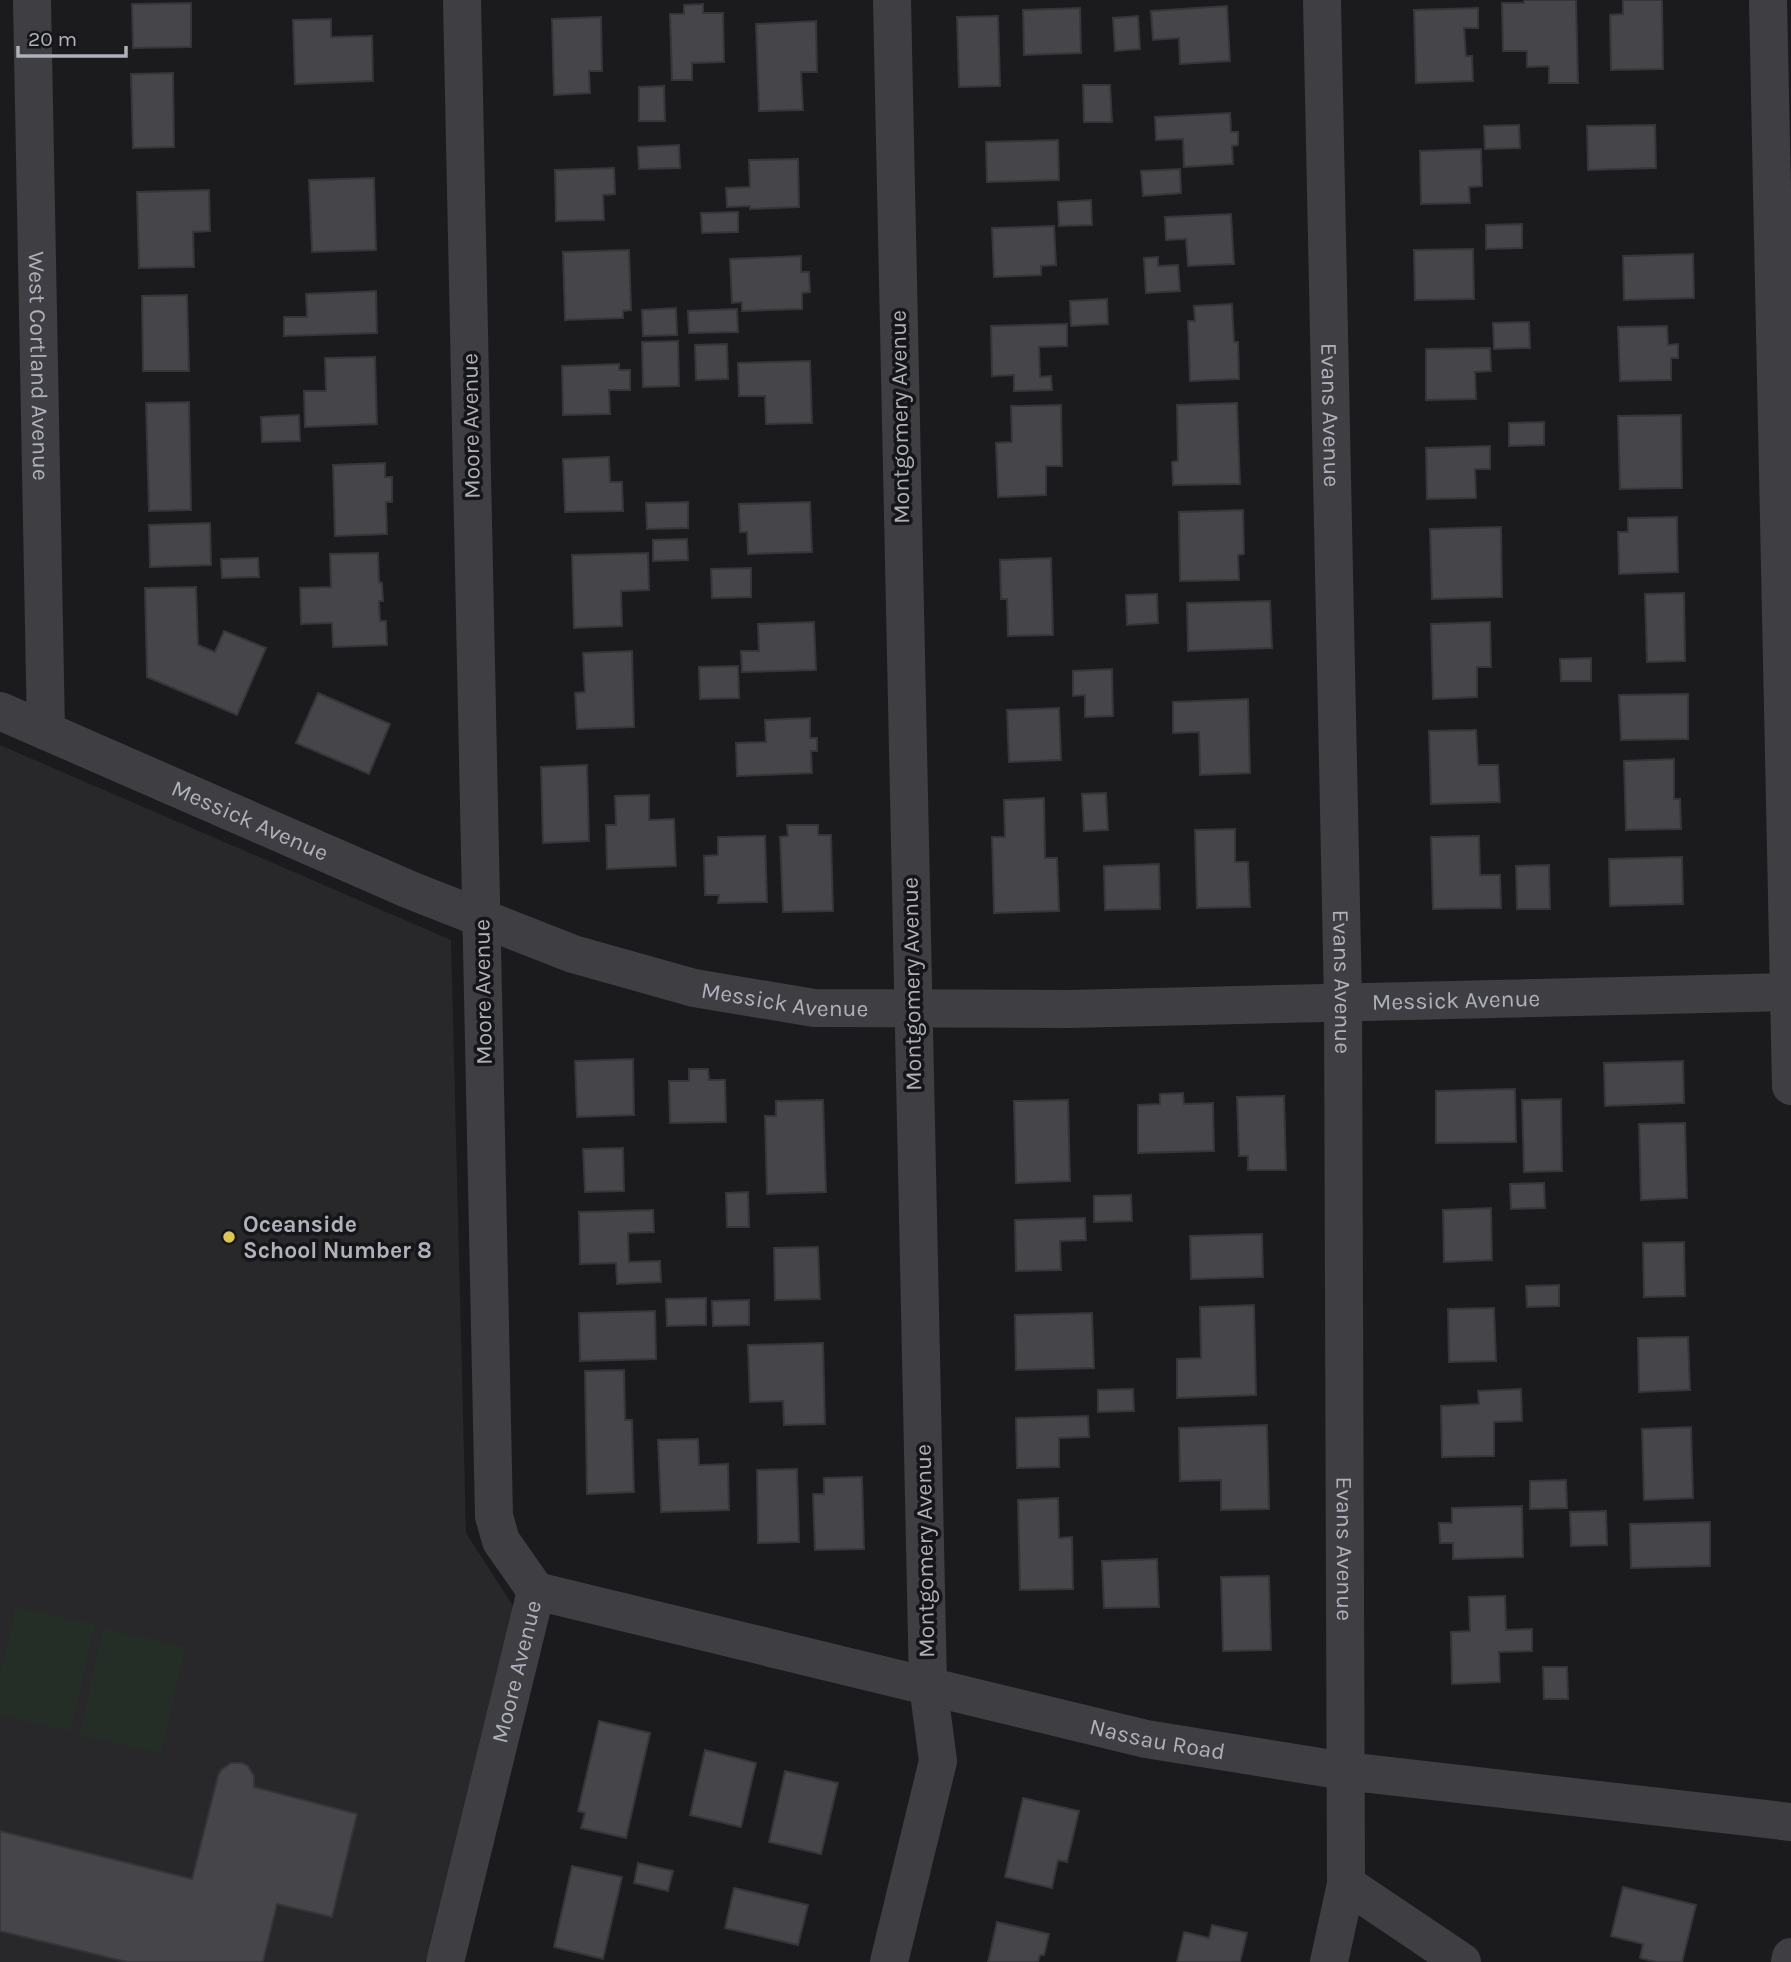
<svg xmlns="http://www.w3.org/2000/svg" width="1791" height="1962" font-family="Karla,sans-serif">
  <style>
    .built { fill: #28272a }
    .pitch { fill: #252d27 }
    .building { fill: #46464a; stroke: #363539; stroke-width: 2 }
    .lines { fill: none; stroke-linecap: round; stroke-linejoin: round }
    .street { stroke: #3f3e43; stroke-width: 38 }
    .poi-dot { fill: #ddc553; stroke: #161618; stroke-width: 2.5 }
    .labels { text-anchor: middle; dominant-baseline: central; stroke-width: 7; stroke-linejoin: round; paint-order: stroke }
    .street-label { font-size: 23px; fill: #afb1bb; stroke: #161618 }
    .poi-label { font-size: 23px; font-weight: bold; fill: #afb1bb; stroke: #161618; text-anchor: start }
  </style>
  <rect width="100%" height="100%" fill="#1b1b1d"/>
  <polygon class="built" points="0,745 451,940 466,1533 513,1606 425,1962 0,1962"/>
  <g class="pitch">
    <polygon points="16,1606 96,1625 70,1732 0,1715 0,1671"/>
    <polygon points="103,1628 186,1647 161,1754 79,1735"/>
  </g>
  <g class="building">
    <polygon points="1524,0 1576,0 1578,83 1549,83 1549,66 1527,67 1527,51 1503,51 1502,3 1524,3"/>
    <polygon points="1623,0 1662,0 1663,69 1611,70 1610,15 1623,14"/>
    <polygon points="191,3 191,47 133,48 132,4"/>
    <polygon points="703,4 703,13 723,13 724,62 692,63 692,80 672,80 670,14 684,14 684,5"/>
    <polygon points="1227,6 1230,61 1180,64 1179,38 1153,40 1151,11"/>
    <polygon points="1080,8 1081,53 1024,55 1023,10"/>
    <polygon points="1478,8 1478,28 1464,28 1466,56 1472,56 1473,81 1416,83 1414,10"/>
    <polygon points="998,16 1000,86 959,87 957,17"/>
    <polygon points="1138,16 1140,49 1115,51 1113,18"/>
    <polygon points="601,17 602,71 589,71 590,93 554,95 552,19"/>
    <polygon points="331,19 331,37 372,36 373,81 295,84 293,20"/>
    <polygon points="816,21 817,72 801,72 803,110 759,111 756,24"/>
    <polygon points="173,73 174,147 133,148 131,74"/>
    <polygon points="1083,85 1110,85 1112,122 1084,122"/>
    <polygon points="664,86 665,121 639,121 639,87"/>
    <polygon points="1230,113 1231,132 1238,132 1238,145 1232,146 1233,164 1184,167 1183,139 1156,140 1155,117"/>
    <polygon points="1519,125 1520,148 1485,149 1484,126"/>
    <polygon points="1655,125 1656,168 1588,170 1587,126"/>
    <polygon points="1058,140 1059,180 987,182 986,142"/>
    <polygon points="679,145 680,168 639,169 638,147"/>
    <polygon points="1481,149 1482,186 1469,187 1470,203 1421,204 1420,151"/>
    <polygon points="798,159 799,207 750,209 750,206 727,207 726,188 750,187 749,160"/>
    <polygon points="614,168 615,194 603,195 604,220 556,221 555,170"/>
    <polygon points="1180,169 1181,193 1143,196 1141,171"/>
    <polygon points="374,178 376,250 312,252 309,180"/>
    <polygon points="209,190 210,231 193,232 194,267 139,268 137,192"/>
    <polygon points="1091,200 1092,225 1059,226 1058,202"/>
    <polygon points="738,212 738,232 702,233 701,213"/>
    <polygon points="1231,214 1234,264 1188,266 1186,239 1166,240 1165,217"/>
    <polygon points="1522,224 1522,248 1486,249 1486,225"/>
    <polygon points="1054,226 1056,265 1041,266 1041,275 994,277 992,228"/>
    <polygon points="1473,249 1474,299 1415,300 1414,250"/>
    <polygon points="629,250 631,310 623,311 623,318 565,320 563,252"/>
    <polygon points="1693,254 1694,298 1624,300 1623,256"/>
    <polygon points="801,256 801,272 809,272 810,292 802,293 802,309 742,311 742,302 732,303 730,259"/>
    <polygon points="1158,257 1158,266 1178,265 1180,291 1146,293 1144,258"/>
    <polygon points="376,291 377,333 284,336 284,317 307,317 306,294"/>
    <polygon points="187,295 189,371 143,371 142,296"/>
    <polygon points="1107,299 1108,324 1071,326 1070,301"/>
    <polygon points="1232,304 1234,342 1238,342 1239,379 1190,381 1188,321 1195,321 1194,306"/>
    <polygon points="676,308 677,335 643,336 642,310"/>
    <polygon points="737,309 738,332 689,333 688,311"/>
    <polygon points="1529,322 1530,348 1494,349 1493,323"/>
    <polygon points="1067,324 1067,346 1039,347 1040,377 1051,376 1052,390 1014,391 1014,375 992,376 991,326"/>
    <polygon points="1667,326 1668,345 1678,344 1678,358 1671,358 1671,380 1620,381 1618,327"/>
    <polygon points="678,341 679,386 643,387 642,342"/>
    <polygon points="727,344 728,379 696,380 695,345"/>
    <polygon points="1490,348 1491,371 1475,372 1476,399 1426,400 1426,349"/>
    <polygon points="375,357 377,424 305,427 304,391 326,391 325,358"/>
    <polygon points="810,361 812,423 766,424 765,396 739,396 738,363"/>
    <polygon points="619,364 619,370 630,370 630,390 609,390 610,414 563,415 562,366"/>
    <polygon points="189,402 191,510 149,511 146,403"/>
    <polygon points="1237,403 1240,484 1173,485 1172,462 1178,461 1177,405"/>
    <polygon points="1061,405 1062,466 1046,466 1046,495 998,497 996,443 1012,442 1011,406"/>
    <polygon points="299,415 300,441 262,442 261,417"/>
    <polygon points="1681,415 1682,488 1620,489 1618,416"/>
    <polygon points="1544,422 1544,445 1509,446 1509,423"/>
    <polygon points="1490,446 1490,469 1475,469 1476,498 1427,499 1426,448"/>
    <polygon points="609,457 610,482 622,482 623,511 565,512 563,459"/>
    <polygon points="385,463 385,477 392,477 392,502 386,502 387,534 335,536 333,465"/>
    <polygon points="688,502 688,528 647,529 646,503"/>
    <polygon points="810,502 812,552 748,554 747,532 740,532 739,504"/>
    <polygon points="1243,510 1244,554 1238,555 1239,580 1180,581 1179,512"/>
    <polygon points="1677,517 1678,572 1619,574 1618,532 1628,532 1628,518"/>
    <polygon points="210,523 211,565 150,567 149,525"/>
    <polygon points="1501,527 1502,597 1432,599 1430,529"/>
    <polygon points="687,539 688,560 653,561 653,540"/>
    <polygon points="378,553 379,582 382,583 383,601 379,601 380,621 386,621 387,645 333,647 332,623 301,624 300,588 331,587 330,554"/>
    <polygon points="648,553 649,590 621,591 622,626 574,628 572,555"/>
    <polygon points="258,558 259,577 222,578 221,559"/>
    <polygon points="1051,558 1053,635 1008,636 1007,599 1001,599 1000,560"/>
    <polygon points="751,568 751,597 712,598 711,569"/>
    <polygon points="196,587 198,645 215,652 224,631 266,648 237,715 147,677 145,588"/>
    <polygon points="1684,593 1685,661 1647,662 1645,594"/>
    <polygon points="1157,594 1158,623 1127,625 1126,595"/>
    <polygon points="1270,601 1272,648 1188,651 1187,603"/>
    <polygon points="814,622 816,670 742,672 741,651 759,651 758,624"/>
    <polygon points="1490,622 1491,667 1477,667 1477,697 1433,699 1431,624"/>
    <polygon points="632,651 634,727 577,729 575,693 585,692 583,653"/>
    <polygon points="1591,658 1591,681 1561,681 1560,659"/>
    <polygon points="738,666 739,698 700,699 699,667"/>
    <polygon points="1112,669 1113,716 1085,717 1085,695 1073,696 1073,671"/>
    <polygon points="318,693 390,724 369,774 296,743"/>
    <polygon points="1688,694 1688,739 1621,740 1619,695"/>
    <polygon points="1248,699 1250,773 1200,775 1199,732 1173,733 1173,702"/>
    <polygon points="1059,708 1061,760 1009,762 1007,710"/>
    <polygon points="810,718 810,738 817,738 817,751 811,751 812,773 737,776 736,743 766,742 765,720"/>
    <polygon points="1476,730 1478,765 1498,765 1500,802 1431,804 1429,731"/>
    <polygon points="1674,759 1674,799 1680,799 1681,829 1626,830 1624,761"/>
    <polygon points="587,765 589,841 543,843 541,767"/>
    <polygon points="1106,793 1108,830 1084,831 1082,794"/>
    <polygon points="649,795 649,820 674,819 676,866 607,869 606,825 616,825 615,796"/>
    <polygon points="1044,798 1045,858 1057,858 1059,911 994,913 992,837 1005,837 1004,800"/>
    <polygon points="787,825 818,825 818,835 831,835 833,911 783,912 780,837 788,836"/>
    <polygon points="1235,829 1235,862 1248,862 1250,907 1197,908 1195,830"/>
    <polygon points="765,836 767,902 718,903 719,895 705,895 704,856 718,855 718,837"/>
    <polygon points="1479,836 1480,875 1500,875 1501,908 1433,909 1431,837"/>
    <polygon points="1682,857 1683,904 1610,906 1609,859"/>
    <polygon points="1159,864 1160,909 1105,910 1104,866"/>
    <polygon points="1549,865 1550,909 1517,909 1516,866"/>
    <polygon points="633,1059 634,1115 577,1117 575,1061"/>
    <polygon points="1683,1061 1684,1103 1605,1106 1604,1063"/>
    <polygon points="689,1069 708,1069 709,1080 725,1080 726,1122 670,1123 669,1081 689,1081"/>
    <polygon points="1515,1089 1516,1142 1436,1143 1436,1091"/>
    <polygon points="1183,1093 1184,1104 1213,1103 1214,1151 1138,1153 1138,1105 1160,1104 1160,1094"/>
    <polygon points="1284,1096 1286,1170 1248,1170 1248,1156 1239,1156 1237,1097"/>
    <polygon points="1561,1099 1562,1171 1524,1172 1522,1100"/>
    <polygon points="823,1100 826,1192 767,1194 765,1116 776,1116 776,1101"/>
    <polygon points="1068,1100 1070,1181 1016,1183 1014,1101"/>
    <polygon points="1685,1123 1687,1198 1641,1200 1639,1124"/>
    <polygon points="623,1148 624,1191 585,1192 583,1149"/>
    <polygon points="1544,1183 1545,1208 1511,1209 1510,1184"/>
    <polygon points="748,1192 749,1227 727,1227 726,1193"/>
    <polygon points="1131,1195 1132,1221 1094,1222 1094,1196"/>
    <polygon points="1491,1208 1492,1260 1444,1262 1443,1210"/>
    <polygon points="653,1210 654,1232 628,1233 629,1262 660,1261 661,1282 617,1284 616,1263 580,1264 579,1212"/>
    <polygon points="1085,1218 1086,1240 1060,1241 1061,1270 1016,1271 1015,1220"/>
    <polygon points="1262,1234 1263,1277 1191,1279 1190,1236"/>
    <polygon points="1684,1242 1685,1296 1644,1297 1643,1243"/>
    <polygon points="818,1247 820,1299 775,1300 774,1248"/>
    <polygon points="1559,1285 1559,1306 1527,1307 1526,1286"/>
    <polygon points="706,1298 706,1325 667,1326 666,1299"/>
    <polygon points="749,1300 749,1325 713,1326 712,1301"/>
    <polygon points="1254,1305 1256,1395 1177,1398 1177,1359 1201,1358 1200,1307"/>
    <polygon points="1494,1308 1496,1361 1449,1362 1448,1309"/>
    <polygon points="655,1311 656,1359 580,1361 579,1313"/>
    <polygon points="1092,1313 1094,1368 1016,1370 1015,1315"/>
    <polygon points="1688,1337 1690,1390 1639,1392 1638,1338"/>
    <polygon points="823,1343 825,1424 784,1425 783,1401 750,1402 748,1345"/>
    <polygon points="624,1370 625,1420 632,1420 634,1492 587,1494 585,1371"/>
    <polygon points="1133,1389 1134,1411 1098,1412 1098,1390"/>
    <polygon points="1521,1389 1522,1421 1494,1422 1494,1456 1442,1457 1441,1406 1479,1404 1478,1391"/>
    <polygon points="1088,1416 1089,1437 1059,1438 1059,1467 1017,1468 1016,1418"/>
    <polygon points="1267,1425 1269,1509 1221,1510 1221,1480 1180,1481 1179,1428"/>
    <polygon points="1691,1427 1693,1498 1644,1500 1642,1429"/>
    <polygon points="698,1439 699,1465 728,1464 729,1510 661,1512 658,1440"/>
    <polygon points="797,1469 799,1542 758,1543 757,1470"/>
    <polygon points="862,1477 864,1549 815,1550 813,1494 824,1494 824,1478"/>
    <polygon points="1566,1480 1567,1508 1530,1509 1530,1481"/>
    <polygon points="1058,1498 1059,1538 1072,1537 1073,1589 1020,1590 1018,1500"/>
    <polygon points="1522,1506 1523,1557 1453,1559 1453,1543 1440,1543 1439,1523 1452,1523 1452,1508"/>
    <polygon points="1606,1511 1607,1545 1571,1546 1570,1512"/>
    <polygon points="1710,1522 1710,1566 1631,1568 1630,1524"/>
    <polygon points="1157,1559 1159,1607 1104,1608 1102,1561"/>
    <polygon points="1269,1576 1271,1650 1223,1651 1221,1577"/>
    <polygon points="1505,1596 1506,1630 1532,1629 1532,1651 1499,1652 1500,1682 1452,1684 1451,1632 1470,1631 1469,1597"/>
    <polygon points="1543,1667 1567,1667 1568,1699 1544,1699"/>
    <polygon points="599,1721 650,1733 626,1838 581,1828 585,1813 578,1811"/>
    <polygon points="705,1750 756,1763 741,1827 690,1815"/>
    <polygon points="231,1763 242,1763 248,1766 254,1776 254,1787 357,1814 332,1917 277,1904 263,1962 127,1962 0,1931 0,1831 192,1879 218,1776 221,1770"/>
    <polygon points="785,1771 838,1783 821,1854 769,1842"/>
    <polygon points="1023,1798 1079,1811 1067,1862 1058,1860 1052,1888 1005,1877"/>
    <polygon points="638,1863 673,1871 668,1891 634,1883"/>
    <polygon points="572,1866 622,1877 603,1959 554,1947"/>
    <polygon points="1623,1887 1696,1905 1682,1962 1657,1962 1640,1958 1643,1944 1611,1936"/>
    <polygon points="734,1888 808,1905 798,1945 725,1928"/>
    <polygon points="997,1922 1049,1934 1044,1955 1040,1955 1038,1962 988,1962"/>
    <polygon points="1212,1925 1247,1933 1240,1962 1177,1962 1184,1932 1209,1938"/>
  </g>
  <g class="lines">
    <g class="street">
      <path id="s1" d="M32 0 46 731"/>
      <path id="s2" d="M1322 0 1343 1001 1346 1884 1329 1962"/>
      <polyline points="1768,0 1791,1086"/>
      <path id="s3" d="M0 711 410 890 573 954 694 988 814 1008 1069 1009 1791 992"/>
      <path id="s4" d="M536 1591 1146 1739 1345 1771 1791 1822"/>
      <polyline points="1346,1884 1462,1962"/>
      <path id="s5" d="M445 1962 536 1591 501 1541 494 1516 462 0"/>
      <polyline points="889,1962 938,1761 928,1685 892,0"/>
      <polyline points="1790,1962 1791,1957"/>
    </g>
  </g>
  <circle class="poi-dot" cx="229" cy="1237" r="7"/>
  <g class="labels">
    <g class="street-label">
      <text stroke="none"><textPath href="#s1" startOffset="366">West Cortland Avenue</textPath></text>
      <text stroke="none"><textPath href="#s2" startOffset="415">Evans Avenue</textPath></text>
      <text transform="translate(900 417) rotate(-91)">Montgomery Avenue</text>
      <text transform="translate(471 426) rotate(-91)">Moore Avenue</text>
      <text stroke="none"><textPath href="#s3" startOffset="273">Messick Avenue</textPath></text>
      <text stroke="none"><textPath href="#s2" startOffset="982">Evans Avenue</textPath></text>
      <text transform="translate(912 984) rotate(-91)">Montgomery Avenue</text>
      <text transform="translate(483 992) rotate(-91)">Moore Avenue</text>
      <text stroke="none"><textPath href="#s3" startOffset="840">Messick Avenue</textPath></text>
      <text stroke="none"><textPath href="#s3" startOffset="1512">Messick Avenue</textPath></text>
      <text stroke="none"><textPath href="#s2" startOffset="1549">Evans Avenue</textPath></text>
      <text transform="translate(925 1551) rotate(-91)">Montgomery Avenue</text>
      <text stroke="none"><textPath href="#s5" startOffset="299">Moore Avenue</textPath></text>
      <text stroke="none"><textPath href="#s4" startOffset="639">Nassau Road</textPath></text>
    </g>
    <g class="poi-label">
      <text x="243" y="1224">Oceanside<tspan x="243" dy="26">School Number 8</tspan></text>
    </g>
  </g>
  <path d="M18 46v10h108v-10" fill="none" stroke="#afb1bb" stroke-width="3.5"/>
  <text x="28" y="46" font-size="21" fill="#afb1bb" stroke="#161618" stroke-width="5" paint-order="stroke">20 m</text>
</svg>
